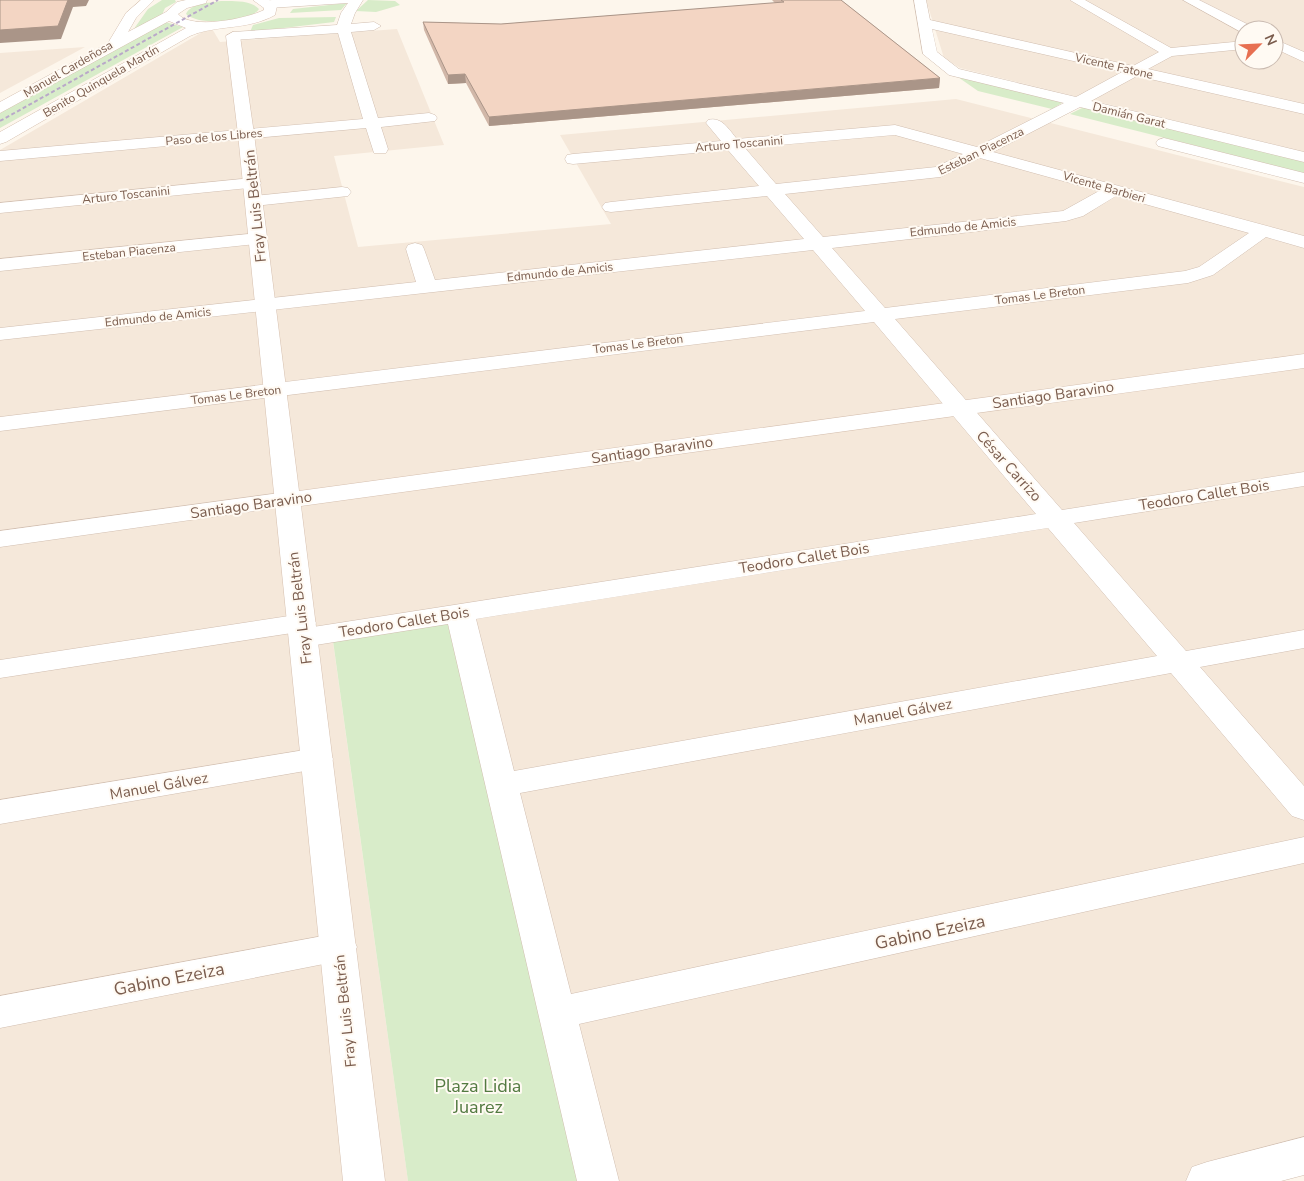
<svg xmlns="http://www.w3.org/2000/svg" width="1304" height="1181" font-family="'Nunito Sans',sans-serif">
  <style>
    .residential { fill: #f5e8da; fill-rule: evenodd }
    .green { fill: #d8ecc9 }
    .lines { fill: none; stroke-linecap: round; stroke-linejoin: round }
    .minor-casing { stroke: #d1beb0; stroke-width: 1 }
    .secondary-casing { stroke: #d6c0b0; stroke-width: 1 }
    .minor { fill: #fff; fill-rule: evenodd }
    .secondary { fill: #fff; fill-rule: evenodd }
    .rail { stroke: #b9a8c9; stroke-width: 2; stroke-dasharray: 4 2.5; stroke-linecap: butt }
    .wall { fill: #d1b7a8 }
    .shaded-wall { fill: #aa9588 }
    .building { fill: #f3d5c3; stroke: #aa9588 }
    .labels { text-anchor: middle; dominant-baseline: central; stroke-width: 4; stroke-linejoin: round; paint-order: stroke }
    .far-street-label { font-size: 12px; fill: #7a5c4d; stroke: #fffaf3 }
    .street-label { font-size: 15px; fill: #7a5c4d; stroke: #fffaf3 }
    .near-street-label { font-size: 18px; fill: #7a5c4d; stroke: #fffaf3 }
    .near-park-label { font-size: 18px; fill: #537a41; stroke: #fffaf3 }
  </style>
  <rect width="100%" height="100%" fill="#fdf6ec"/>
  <g class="residential">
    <path d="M926 0H1304V152L960 68 944 58ZM1244 30H1274V60H1244Z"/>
    <polygon points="211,27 220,42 397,29 444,145 334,156 358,247 611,224 560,135 956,99 1304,187 1304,1174 1278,1181 582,1181 447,621 333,642 408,1181 0,1181 0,150"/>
    <polygon points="85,47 0,93 0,53"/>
  </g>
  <g class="green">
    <polygon points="162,0 175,0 176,2 165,8 161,17 131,33 148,9"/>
    <polygon points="368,0 395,1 400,5 376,12 356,11"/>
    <path d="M221 1C233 1 251 0 259 9 250 23 198 26 186 14 191 3 210 3 221 1Z"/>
    <polygon points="347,3 341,10 290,13 293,9"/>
    <polygon points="336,17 334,22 250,32 253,25 279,18"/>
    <polygon points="165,22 183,27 0,128 0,113"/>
    <polygon points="955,75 1065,101 1052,109 978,91"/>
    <polygon points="1084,107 1304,161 1304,173 1070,114"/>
    <polygon points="447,621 582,1181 408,1181 333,641"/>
  </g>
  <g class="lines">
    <g class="minor-casing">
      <g id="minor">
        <polygon points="272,0 363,0 355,13 351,24 374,22 381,26 374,30 351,32 378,118 429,113 435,115 437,118 435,121 381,127 388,149 386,153 374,153 366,128 0,161 0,151 363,119 338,33 233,40 226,36 233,32 337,25 341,13 348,3 269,8 263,4 264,1"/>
        <path d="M914 0H926L930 20 1133 66 1159 52 1070 0H1085L1171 48 1244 41V49L1172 56 1148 69 1304 104V114L1137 76 1091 101 1304 152V162L1080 107 993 152 1304 236V248L1266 237 1213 275 1188 283 895 319 1062 510 1304 472V486L1074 523 1186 651 1304 630V648L1200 667 1304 786V820L1292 816 1171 673 520 793 571 994 1304 837V863L579 1024 619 1181H577L448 624 303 647 293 644 289 638 292 633 0 678V660L302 614 312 617 316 623 313 627 1036 514 874 322 0 431V417L865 311 813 250 0 340V328L416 282 406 249 408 245 415 243 422 245 424 249 435 280 804 239 767 196 611 212 605 211 602 207 605 203 611 202 759 186 728 150 573 164 567 163 565 159 567 155 573 154 721 141 706 123 708 120C722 116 729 130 737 139L895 125 977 147 1064 103 949 75 923 54ZM932 29 1122 72 1076 97 959 69 937 52ZM895 135 963 154 936 167 776 184 745 148ZM980 158 1099 191 1063 211 823 237 785 194 940 177ZM1116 196 1249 233 1199 267 1185 271 885 308 832 248 1066 221 1083 216ZM1048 528 1157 656 514 771 476 619Z"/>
        <polygon points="1183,0 1199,0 1253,27 1255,30 1244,30 1243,33"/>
        <polygon points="1274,39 1304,52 1304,62 1274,48"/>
        <polygon points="1164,138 1304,173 1304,183 1158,146 1156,143 1158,140"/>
        <polygon points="252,178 258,179 261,183 258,187 0,213 0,203"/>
        <polygon points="342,187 348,188 351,192 348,196 254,206 248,205 245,201 248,197 254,196"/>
        <polygon points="258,233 265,235 267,239 265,243 0,271 0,259"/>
        <polygon points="287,492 296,495 300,500 296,505 0,547 0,531"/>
        <polygon points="317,748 328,751 333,759 328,767 0,824 0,800"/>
        <polygon points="339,933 352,937 357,947 352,957 339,961 0,1028 0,996"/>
        <polygon points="1304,1137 1304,1175 1281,1181 1186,1181 1192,1167 1207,1162"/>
      </g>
    </g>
    <g class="secondary-casing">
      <g id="secondary">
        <path d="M141 0H154L136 18 128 32 166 12 177 2 186 0H207L206 3 187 8 178 14C191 30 246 19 264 10V8L253 0H269L277 6 275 15C246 31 217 24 190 36L6 142 0 144V132L186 28 169 21 0 113V102L108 43 126 13Z"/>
        <polygon points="233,32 240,36 254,134 299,491 1304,354 1304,368 301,506 385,1181 343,1181 238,134 226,36"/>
      </g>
    </g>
    <use href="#minor" class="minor"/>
    <use href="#secondary" class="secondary"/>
    <polyline class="rail" points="0,121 218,0"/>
  </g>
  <polygon class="wall" points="772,0 841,0 940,78 939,88 489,126 466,83 448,84 424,30 423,22 501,24 775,3"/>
  <g class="shaded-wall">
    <polygon points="68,0 89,0 86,6 73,7 61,39 0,43 0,30"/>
    <polygon points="465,74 466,83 448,84 448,75"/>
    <polygon points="940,78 939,88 489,126 489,117"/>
  </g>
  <g class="building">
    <polygon points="0,0 68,0 58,26 0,30"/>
    <polygon points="781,0 841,0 940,78 489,117 465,74 448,75 423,22 501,24 784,2"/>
  </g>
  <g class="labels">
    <g class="far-street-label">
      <text transform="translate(1114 66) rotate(13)">Vicente Fatone</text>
      <text transform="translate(68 69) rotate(-30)">Manuel Cardeñosa</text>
      <text transform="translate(101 81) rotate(-30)">Benito Quinquela Martín</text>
      <text transform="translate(1129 115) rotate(14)">Damián Garat</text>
      <text transform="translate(214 137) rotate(-5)">Paso de los Libres</text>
      <text transform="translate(739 144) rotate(-5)">Arturo Toscanini</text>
      <text transform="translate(981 151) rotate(-26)">Esteban Piacenza</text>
      <text transform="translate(1104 187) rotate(16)">Vicente Barbieri</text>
      <text transform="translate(126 195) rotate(-6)">Arturo Toscanini</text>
      <text transform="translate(963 227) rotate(-6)">Edmundo de Amicis</text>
      <text transform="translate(129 252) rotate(-6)">Esteban Piacenza</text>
      <text transform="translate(560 272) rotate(-6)">Edmundo de Amicis</text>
      <text transform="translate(1040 295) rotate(-7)">Tomas Le Breton</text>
      <text transform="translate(158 317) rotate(-6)">Edmundo de Amicis</text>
      <text transform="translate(638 344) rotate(-7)">Tomas Le Breton</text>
      <text transform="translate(236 395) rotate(-7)">Tomas Le Breton</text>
    </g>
    <g class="street-label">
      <text transform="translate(255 206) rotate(-96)">Fray Luis Beltrán</text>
      <text transform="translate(1053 395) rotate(-8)">Santiago Baravino</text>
      <text transform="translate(652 450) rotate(-8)">Santiago Baravino</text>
      <text transform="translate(1009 466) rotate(48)">César Carrizo</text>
      <text transform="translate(1204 495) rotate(-9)">Teodoro Callet Bois</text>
      <text transform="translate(251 505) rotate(-8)">Santiago Baravino</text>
      <text transform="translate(804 558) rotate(-9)">Teodoro Callet Bois</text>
      <text transform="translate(300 608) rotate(-97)">Fray Luis Beltrán</text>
      <text transform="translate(404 622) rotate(-9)">Teodoro Callet Bois</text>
      <text transform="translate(903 712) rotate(-10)">Manuel Gálvez</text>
      <text transform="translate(159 786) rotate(-10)">Manuel Gálvez</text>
      <text transform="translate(345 1011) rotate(-96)">Fray Luis Beltrán</text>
    </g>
    <g class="near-street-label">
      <text transform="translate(930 932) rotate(-12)">Gabino Ezeiza</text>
      <text transform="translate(169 979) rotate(-11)">Gabino Ezeiza</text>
    </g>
    <g class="near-park-label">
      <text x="478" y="1086">Plaza Lidia<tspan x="478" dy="21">Juarez</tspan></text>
    </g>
  </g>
  <g transform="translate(1259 45) rotate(66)"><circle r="24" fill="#fffaf3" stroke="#cabbb1"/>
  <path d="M0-4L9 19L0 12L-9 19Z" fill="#e76f51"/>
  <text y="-8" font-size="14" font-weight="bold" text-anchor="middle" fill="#7a5c4d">N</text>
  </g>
</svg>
